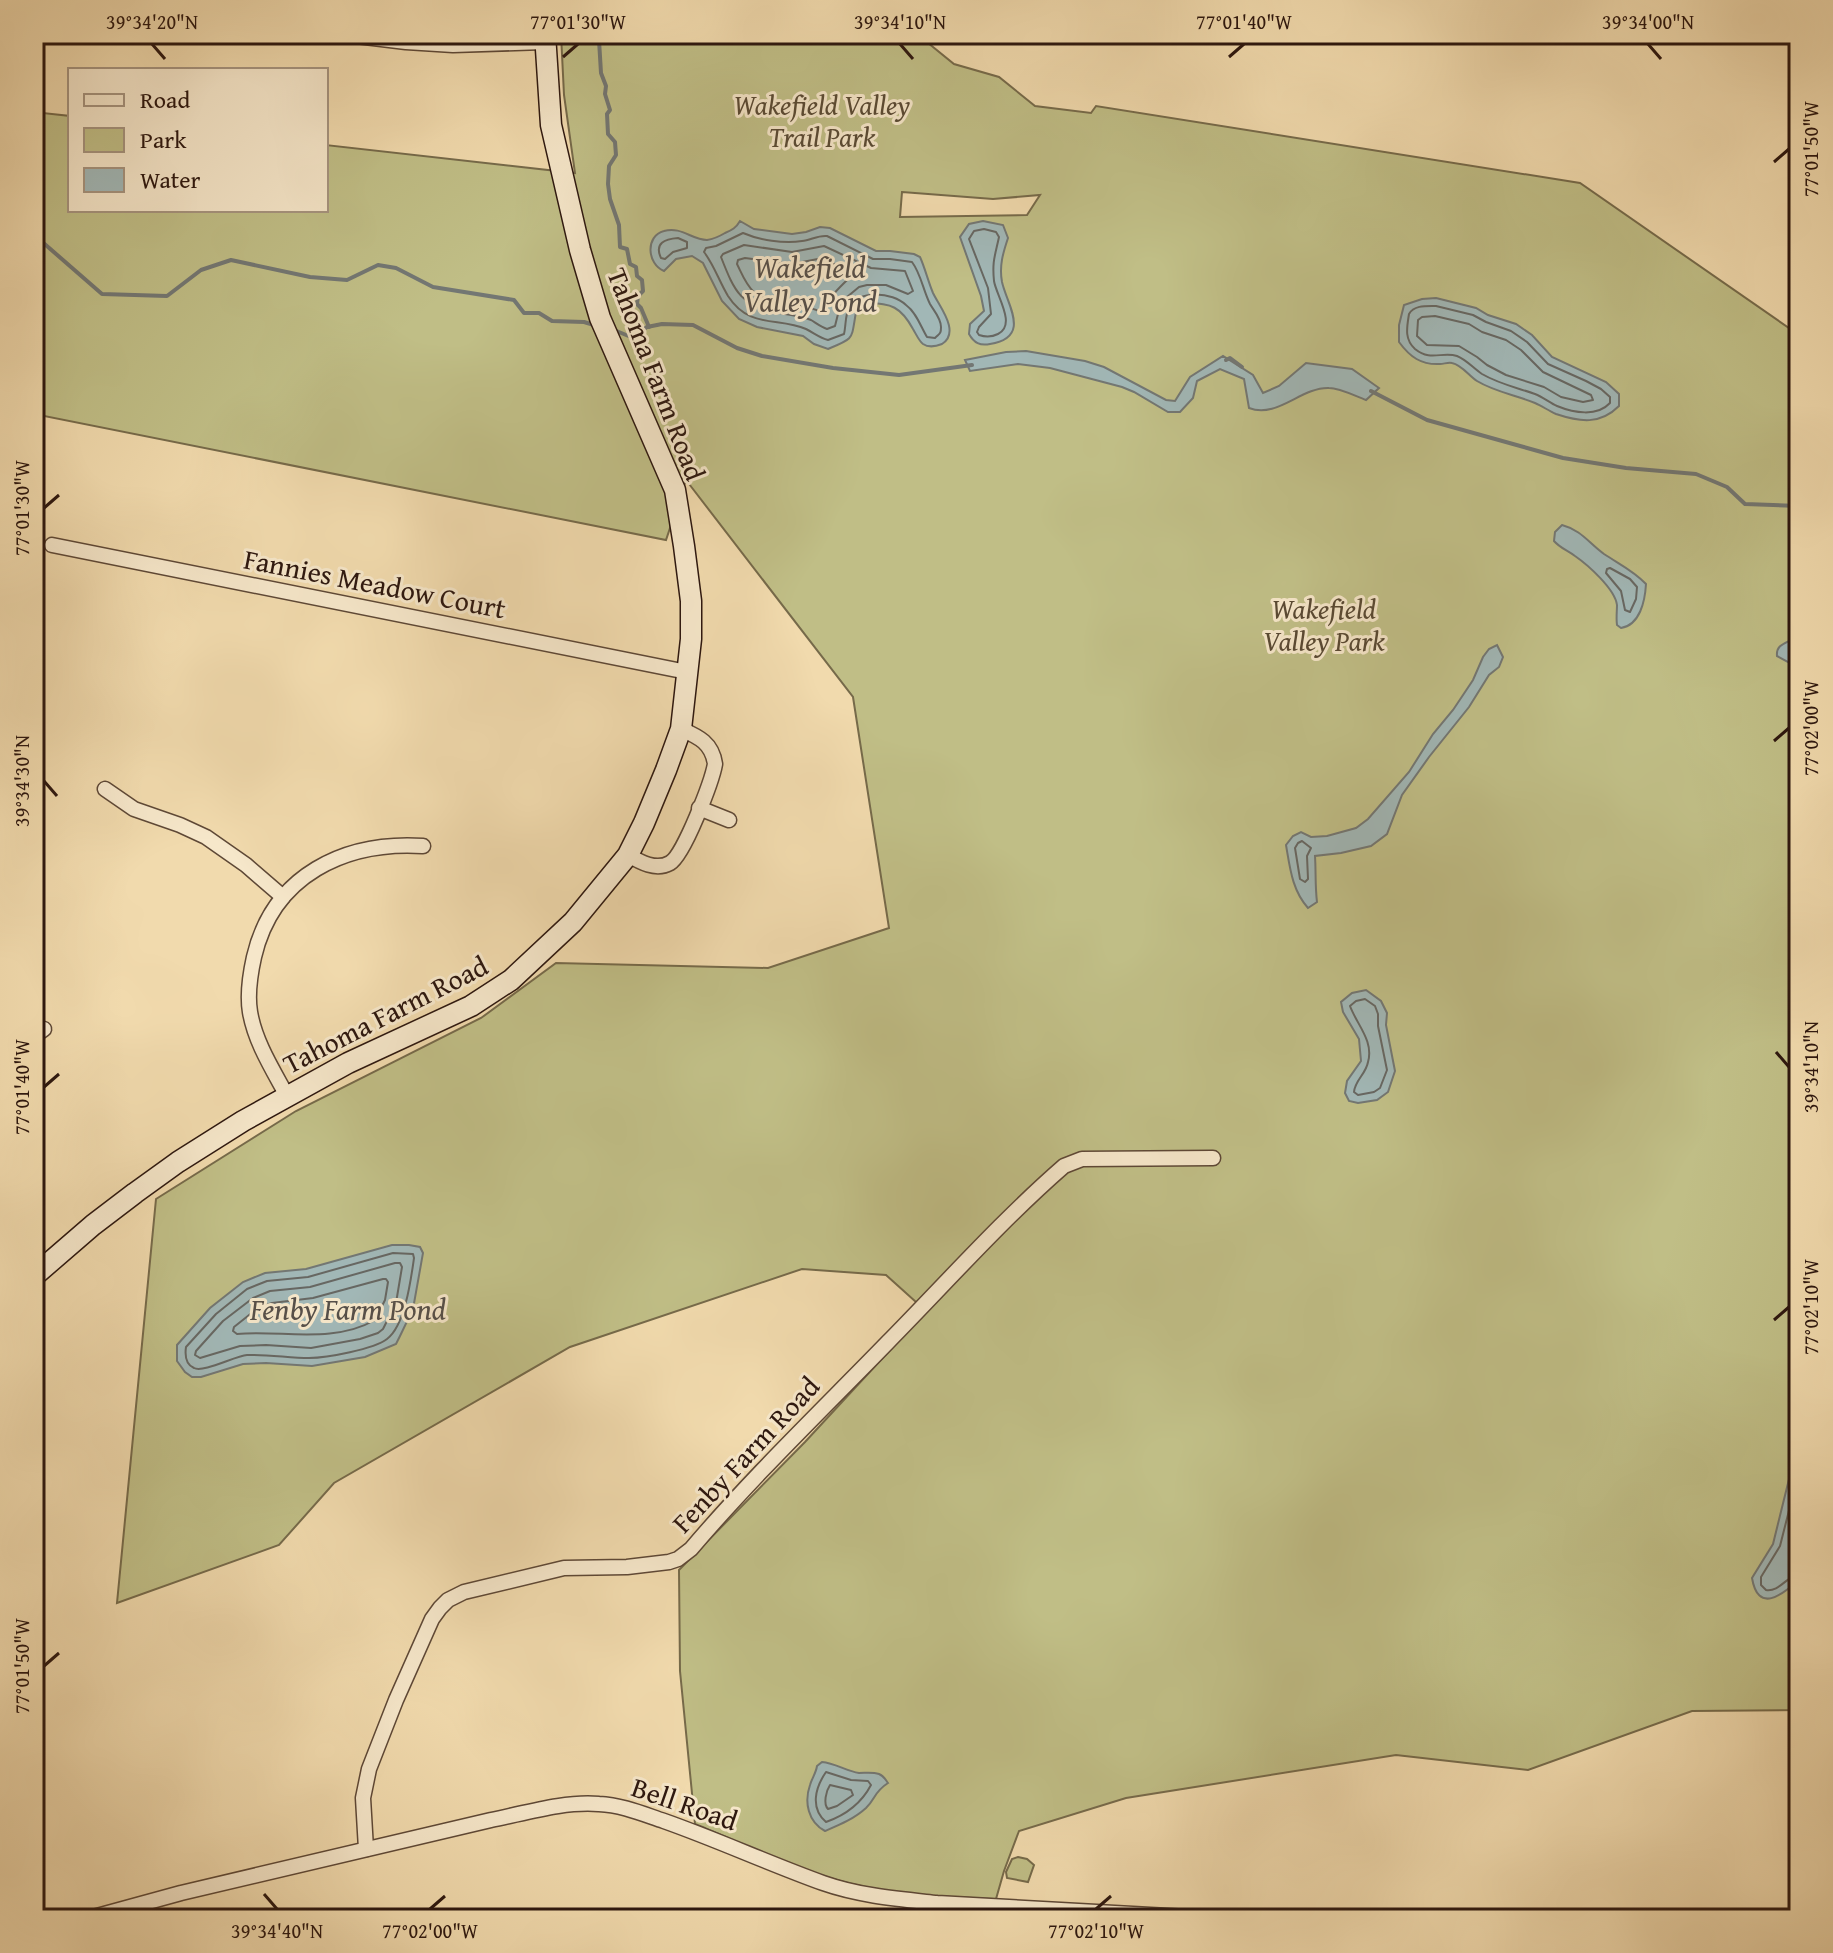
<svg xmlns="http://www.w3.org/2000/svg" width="1833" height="1953" font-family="'Gentium Book Plus',serif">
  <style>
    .green { fill: #c0be86; stroke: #766a4a; stroke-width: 2; fill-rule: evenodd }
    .water { fill: #a1b7b6; stroke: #737773; stroke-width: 2 }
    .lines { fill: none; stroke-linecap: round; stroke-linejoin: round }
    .shore { stroke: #676762; stroke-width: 2 }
    .stream { stroke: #737773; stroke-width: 4 }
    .street-casing { stroke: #5e4836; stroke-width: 17 }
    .secondary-casing { stroke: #2d170f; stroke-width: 23 }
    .street { stroke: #f6e7ca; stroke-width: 14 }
    .secondary { stroke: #f6e7ca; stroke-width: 20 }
    .ticks { fill: none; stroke: #2d170f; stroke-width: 3 }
    .labels { text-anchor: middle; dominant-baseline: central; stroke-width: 6; stroke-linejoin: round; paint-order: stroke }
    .park-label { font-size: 28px; font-style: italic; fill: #594933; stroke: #f6e7ca }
    .street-label { font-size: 28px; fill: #2d170f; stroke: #f6e7ca }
    .water-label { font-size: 30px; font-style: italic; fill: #564f49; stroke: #f6e7ca }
    .neatline { fill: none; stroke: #2d170f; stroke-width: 3 }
    .ticks-label { font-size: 20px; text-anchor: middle; fill: #2d170f }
  </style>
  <rect width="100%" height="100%" fill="#f1daad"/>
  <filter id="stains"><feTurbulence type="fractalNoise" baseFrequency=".0025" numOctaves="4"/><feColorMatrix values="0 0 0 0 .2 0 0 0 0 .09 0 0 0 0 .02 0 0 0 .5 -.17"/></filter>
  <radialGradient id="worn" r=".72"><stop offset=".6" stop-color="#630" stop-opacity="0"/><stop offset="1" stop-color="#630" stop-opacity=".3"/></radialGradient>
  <g class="green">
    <path d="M561 34H917L954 64 999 77 1035 106 1091 113 1096 106 1580 183 1799 335V1710L1692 1711 1528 1770 1396 1755 1126 1798 1019 1831 1004 1871 996 1899C951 1897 906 1896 861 1886 804 1874 749 1846 695 1824L680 1671 679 1570 805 1442 926 1311 886 1275 802 1269 570 1347 334 1483 279 1545 117 1603 156 1199 296 1111 481 1018 556 963 768 968 889 928 853 697 686 480 666 540 34 414V112L70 116V210H326V145L575 173 564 95ZM902 192 993 199 1040 195 1027 215 900 217Z"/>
    <polygon points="1018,1857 1027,1859 1034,1865 1028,1882 1007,1878 1006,1872 1012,1859"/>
  </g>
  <g class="water">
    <path d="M740 221 754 229 792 234 806 232 820 227 830 228 876 251H890L914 254 920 257C925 268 928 281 933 293 939 306 961 332 942 344 937 346 929 348 923 344 919 341 916 334 913 329 901 307 891 303 867 303L856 312C851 340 855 338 828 349L814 344 803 336 757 327 739 319 722 301 703 263 692 256 676 259 664 271C647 264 645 236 664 231 681 226 692 240 707 240 714 239 720 236 725 233 732 230 736 228 740 221Z"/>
    <path d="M983 221 1003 225 1008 238C1003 253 999 266 1002 282 1007 305 1032 337 990 344 980 346 974 343 969 334L970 324 984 311 981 296 960 237 969 224Z"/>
    <path d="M1436 298 1476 308 1488 315 1516 324 1532 335 1552 357 1606 382 1619 394V406C1600 425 1580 422 1556 414 1549 411 1542 406 1535 403 1516 395 1495 392 1477 381 1469 376 1462 365 1452 363 1448 362 1444 364 1440 364 1421 365 1410 357 1399 342V325L1404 305 1422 299Z"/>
    <path d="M1026 351 1085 361 1104 367 1166 400 1175 401 1190 377 1223 356 1253 375 1263 393 1279 386 1306 363 1352 369 1379 388 1366 400C1355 396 1340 388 1329 388 1301 387 1277 419 1249 408L1244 379 1220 369 1197 381 1193 398 1180 412H1168L1134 392 1122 387 1050 368 1018 364 970 371 965 360 1006 352Z"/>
    <path d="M1562 525C1581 530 1589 543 1604 554 1619 564 1634 571 1646 584 1645 601 1640 625 1621 628L1617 625C1616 618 1617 611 1617 605 1615 589 1588 565 1575 556 1567 550 1560 548 1554 541L1555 532Z"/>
    <path d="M1791 640H1799V668L1777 656C1776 646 1783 644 1791 640Z"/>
    <path d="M1497 645 1503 657 1499 667 1489 675 1469 707 1429 757 1402 795 1387 834 1371 846 1341 853 1315 856C1316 871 1315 886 1317 902L1308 908C1292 890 1290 868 1286 845L1293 836 1301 832 1311 837 1327 836 1356 828 1368 819 1409 772 1433 734 1453 710 1473 680 1483 657 1489 649Z"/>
    <polygon points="1366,990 1381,1001 1387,1013 1386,1025 1395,1071 1388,1092 1377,1100 1358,1103 1349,1101 1345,1093 1347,1081 1361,1061 1359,1039 1343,1012 1341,1002 1352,993"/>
    <polygon points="392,1245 409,1245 420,1247 423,1253 413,1309 400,1336 396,1344 365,1357 312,1366 266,1363 243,1364 201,1377 192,1377 185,1372 177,1361 177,1345 210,1308 243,1282 265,1273 306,1269"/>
    <path d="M1799 1449V1580C1782 1595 1758 1614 1752 1578L1773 1544 1791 1471Z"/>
    <path d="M822 1762C835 1763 846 1771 859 1773 866 1773 873 1772 879 1774 884 1776 885 1779 888 1783 874 1792 876 1798 866 1808 854 1819 839 1825 825 1831 808 1822 804 1802 810 1785 812 1778 816 1773 817 1766Z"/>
  </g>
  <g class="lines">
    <g class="shore">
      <path d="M984 229 996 232 999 237C995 256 992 261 994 281 996 295 1017 325 998 334 992 337 985 337 979 335L977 332 979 327 991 314 988 288 969 239 974 231Z"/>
      <path d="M743 233C759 240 784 244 802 241 811 240 818 235 827 236L873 259H890L912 262C921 274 923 290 930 304 934 311 941 318 941 327 941 334 940 333 935 338L927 337C921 327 916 312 906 305 892 292 859 289 849 308 845 315 846 326 844 334L828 340C820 338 814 333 806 329 778 317 749 329 728 296 719 281 714 265 704 252L706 248 716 246Z"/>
      <path d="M678 238 687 242V248L673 252 665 259 661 258C654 243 665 239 678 238Z"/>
      <path d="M744 245 792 252 824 246 871 268 905 271 913 291 908 294 886 285H867L859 287 841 302 835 326 827 329C821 327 816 323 811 320 801 316 790 315 780 313 741 306 735 293 721 257L723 254Z"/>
      <path d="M745 258 792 264 823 258 849 272 851 276C840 288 830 294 826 310L821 312C802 302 770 306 754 292 746 285 742 274 737 264L738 260Z"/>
      <path d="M1436 306 1473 315 1486 322 1511 331 1527 342 1548 364 1586 381 1601 389 1610 397V403C1597 417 1574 413 1557 406 1550 403 1543 397 1535 394 1518 388 1499 384 1482 374 1474 369 1467 360 1457 356 1442 351 1431 362 1415 349 1404 339 1407 327 1409 314 1414 305 1426 306 1436 306Z"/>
      <polygon points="1435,316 1469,324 1482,332 1506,340 1521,350 1543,372 1591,395 1593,400 1583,402 1561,397 1544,387 1506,375 1487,365 1477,357 1459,346 1427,345 1417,336 1418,320 1422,317"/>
      <polygon points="1610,568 1630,579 1637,587 1636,599 1630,612 1625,610 1621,591 1606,573 1607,569"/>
      <polygon points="1302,841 1311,848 1307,856 1308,879 1305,882 1300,879 1295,848 1298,843"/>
      <path d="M1365 999 1375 1006 1378 1014V1026L1387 1070 1380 1088 1374 1092 1358 1095 1354 1092C1355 1080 1366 1074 1368 1062 1374 1041 1357 1025 1350 1006L1356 1001Z"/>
      <path d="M393 1253 413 1254 414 1258C411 1279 405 1326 387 1339 374 1349 327 1358 309 1358 289 1358 268 1354 247 1355 235 1356 203 1373 194 1368 185 1364 185 1354 186 1347L216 1314 247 1289 267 1281 308 1277Z"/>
      <polygon points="395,1263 400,1263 402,1267 396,1303 383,1329 378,1333 360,1339 311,1348 266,1345 240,1346 200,1358 195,1355 196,1351 223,1321 253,1298 270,1291 310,1287"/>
      <path d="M383 1279H386L388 1282 385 1300 375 1320C333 1344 282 1330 237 1334L233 1331 234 1327 258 1308 272 1303 313 1298Z"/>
      <path d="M1799 1471 1780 1546 1761 1577V1585L1766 1590C1780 1592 1786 1576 1799 1575"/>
      <path d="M826 1772 851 1780 868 1781 871 1785C861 1804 846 1815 826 1822 810 1808 815 1788 826 1772Z"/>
      <path d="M830 1785 851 1790 853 1795 837 1806 828 1809C823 1804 826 1791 830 1785Z"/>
    </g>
    <g class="stream">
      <polyline points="600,34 599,40 601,73 606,86 605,94 610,110 607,114 608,134 615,142 616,155 609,166 608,184 610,199 619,225 620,247 627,249 630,264 636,267 637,276 642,280 643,291 638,296 637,304 641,308 649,327"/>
      <polyline points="34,217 36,217 40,240 102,294 167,296 201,270 231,260 310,277 347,280 378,265 396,268 433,287 514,300 524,313 539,313 552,321 584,322 594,325"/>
      <polyline points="614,330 631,337 647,327 662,324 693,325 737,348 762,356 833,368 899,375 972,365"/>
      <polyline points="1226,360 1230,358 1242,367"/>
      <polyline points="1371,391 1427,420 1563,458 1626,468 1696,474 1727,487 1745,504 1799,506"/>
    </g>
    <g class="street-casing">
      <g id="street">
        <polyline points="340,34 406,42 453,45 544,42"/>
        <polyline points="52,545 687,672"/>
        <polyline points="105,789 134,809 180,825 206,837 246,865 283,897"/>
        <polyline points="699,808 729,820"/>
        <path d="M628 855C640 862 656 871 670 863 684 855 712 781 715 764 712 743 699 737 681 729"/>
        <polyline points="34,1036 44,1029"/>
        <path d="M287 1096C273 1070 255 1042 250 1012 247 994 250 975 254 957 273 875 345 841 423 846"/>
        <path d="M366 1849 363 1798 369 1769 396 1700 432 1619 440 1608 448 1600 464 1592 564 1568 627 1567 669 1562 678 1559 691 1549C753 1476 822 1410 888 1342 946 1283 1002 1220 1064 1166L1082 1159 1213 1158"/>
        <path d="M86 1919 181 1893 491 1820C526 1813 564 1801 599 1804 622 1805 643 1814 664 1821 718 1840 770 1864 823 1883 860 1896 899 1899 937 1903L1223 1919"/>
      </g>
    </g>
    <g class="secondary-casing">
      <polyline id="secondary" points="34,1276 93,1225 135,1193 178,1162 243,1121 348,1063 471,1006 511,980 573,922 628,855 644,823 666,770 681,729 691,639 691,601 684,546 675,490 600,318 580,250 551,125 545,34"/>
    </g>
    <use href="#street" class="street"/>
    <use href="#secondary" class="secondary"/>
  </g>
  <path class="ticks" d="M152 44 165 59M900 44 913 59M1648 44 1661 59M563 57 578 44M1229 57 1244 44M1774 162 1789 149M44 508 59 495M1774 741 1789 728M44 781 57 796M1776 1052 1789 1067M44 1087 59 1074M1774 1320 1789 1307M44 1666 59 1653M264 1894 277 1909M430 1909 445 1896M1096 1909 1111 1896"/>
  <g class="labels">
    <g class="park-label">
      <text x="822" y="104">Wakefield Valley<tspan x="822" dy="32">Trail Park</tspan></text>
      <text x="1324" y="608">Wakefield<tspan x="1324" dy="32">Valley Park</tspan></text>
    </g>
    <g class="street-label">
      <text transform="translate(657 374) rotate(69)">Tahoma Farm Road</text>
      <text transform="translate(375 583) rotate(11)">Fannies Meadow Court</text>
      <text transform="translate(385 1014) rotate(-27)">Tahoma Farm Road</text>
      <text transform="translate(745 1454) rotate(-47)">Fenby Farm Road</text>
      <text transform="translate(685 1803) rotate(19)">Bell Road</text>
    </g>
    <g class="water-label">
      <text x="810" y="267">Wakefield<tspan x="810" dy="34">Valley Pond</tspan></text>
      <text x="348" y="1309">Fenby Farm Pond</text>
    </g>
  </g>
  <rect width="1833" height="1953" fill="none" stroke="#f1daad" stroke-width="88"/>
  <rect x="68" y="68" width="260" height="144" fill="#f6e7ca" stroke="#a6947f" stroke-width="2"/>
  <rect x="84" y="94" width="40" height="12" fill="#f6e7ca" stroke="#a6947f" stroke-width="2"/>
  <text x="140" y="108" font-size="24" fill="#2d170f">Road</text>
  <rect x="84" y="128" width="40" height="24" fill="#c0be86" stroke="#a6947f" stroke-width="2"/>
  <text x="140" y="148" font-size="24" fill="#2d170f">Park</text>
  <rect x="84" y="168" width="40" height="24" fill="#a1b7b6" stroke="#a6947f" stroke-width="2"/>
  <text x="140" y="188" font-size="24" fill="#2d170f">Water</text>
  <rect x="44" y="44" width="1745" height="1865" class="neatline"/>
  <g class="ticks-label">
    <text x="152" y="29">39°34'20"N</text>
    <text x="578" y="29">77°01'30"W</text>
    <text x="900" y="29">39°34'10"N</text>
    <text x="1244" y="29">77°01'40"W</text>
    <text x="1648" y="29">39°34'00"N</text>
    <text transform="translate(1811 149) rotate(-90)" y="7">77°01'50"W</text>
    <text transform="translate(22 508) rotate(-90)" y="7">77°01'30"W</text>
    <text transform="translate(1811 728) rotate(-90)" y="7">77°02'00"W</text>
    <text transform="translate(22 781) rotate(-90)" y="7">39°34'30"N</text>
    <text transform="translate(1811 1067) rotate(-90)" y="7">39°34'10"N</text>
    <text transform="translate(22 1087) rotate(-90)" y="7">77°01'40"W</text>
    <text transform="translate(1811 1307) rotate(-90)" y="7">77°02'10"W</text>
    <text transform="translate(22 1666) rotate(-90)" y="7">77°01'50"W</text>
    <text x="277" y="1938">39°34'40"N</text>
    <text x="430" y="1938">77°02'00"W</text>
    <text x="1096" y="1938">77°02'10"W</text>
  </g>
  <rect width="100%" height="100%" filter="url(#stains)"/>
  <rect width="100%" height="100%" fill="url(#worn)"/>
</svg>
